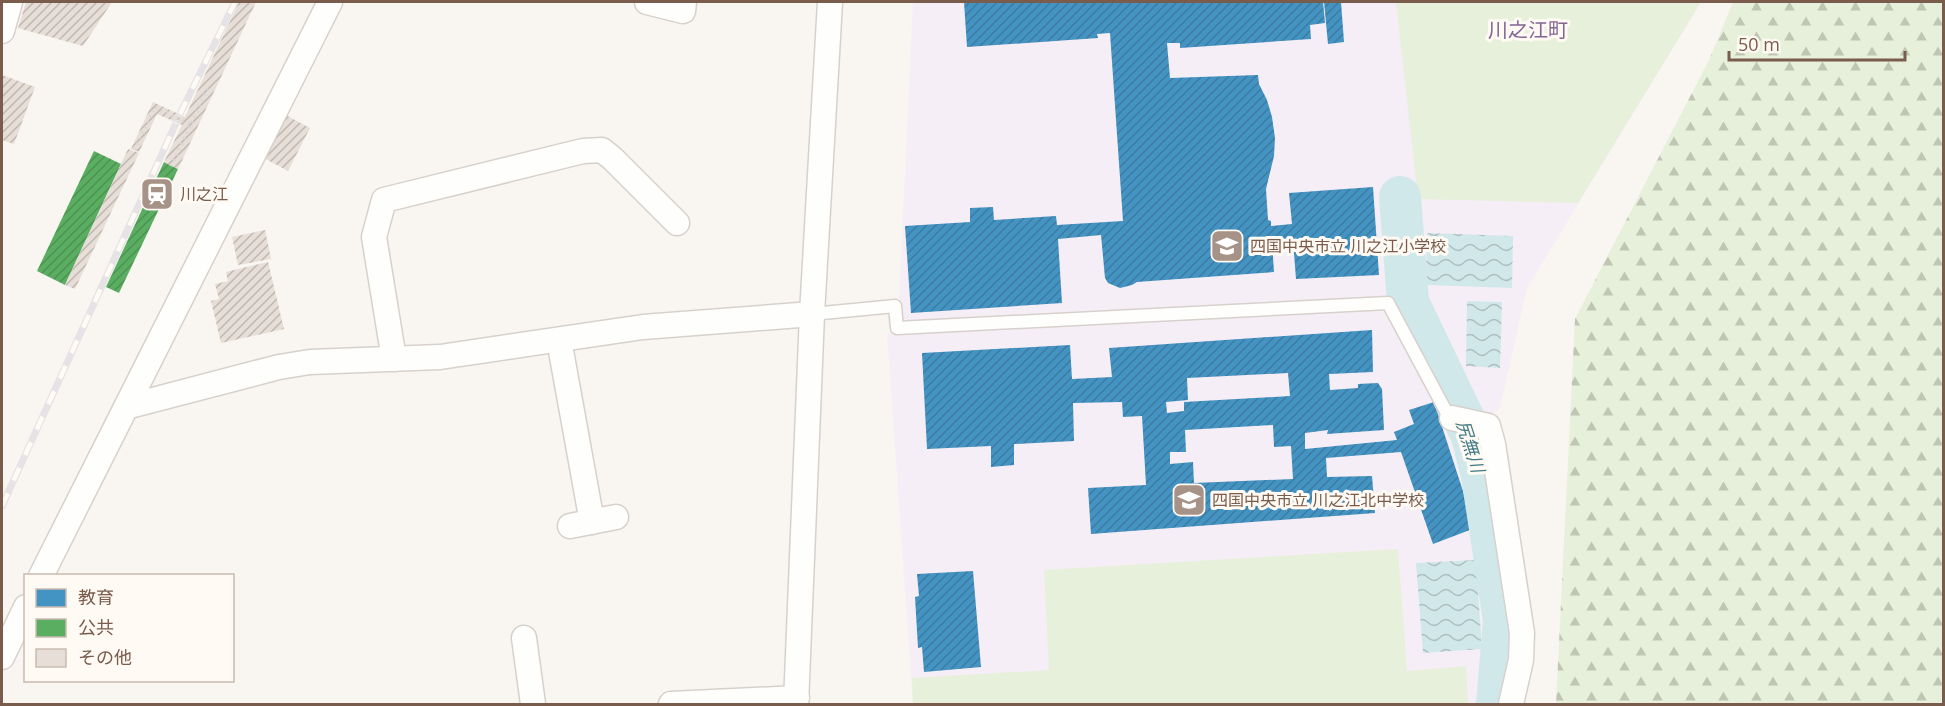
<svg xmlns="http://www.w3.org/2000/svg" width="1945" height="706" font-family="'Open Sans','Noto Sans JP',sans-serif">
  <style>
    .education { fill: #f6eef6 }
    .forest { fill: url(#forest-firs) }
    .garden { fill: #e7f0db }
    .water { fill: url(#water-waves) }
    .schools { fill: url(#schools-hatch); fill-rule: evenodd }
    .public { fill: url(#public-hatch) }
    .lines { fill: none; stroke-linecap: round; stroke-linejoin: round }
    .river { stroke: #d0e8ea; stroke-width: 42 }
    .building { fill: url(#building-hatch) }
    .service-casing { stroke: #d7d1cb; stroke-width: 15 }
    .minor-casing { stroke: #d7d1cb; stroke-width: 27 }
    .path { stroke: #dcd5d0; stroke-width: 4; stroke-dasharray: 1.5 4.5; stroke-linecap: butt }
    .service { stroke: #fefefd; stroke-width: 12 }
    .minor { stroke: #fefefd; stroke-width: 24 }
    .rail-casing { stroke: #e6e3e7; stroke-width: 7 }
    .rail { stroke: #fffaf3; stroke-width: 4.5; stroke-dasharray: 14; stroke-linecap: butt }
    .labels { text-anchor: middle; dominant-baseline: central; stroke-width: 6; stroke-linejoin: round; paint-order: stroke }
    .poi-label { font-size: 16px; fill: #7a5c4d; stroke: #fffaf3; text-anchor: start }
    .water-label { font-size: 18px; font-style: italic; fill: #437c86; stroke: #fffaf3 }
    .quarter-label { font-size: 20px; fill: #846695; stroke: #fffaf3 }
  </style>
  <defs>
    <pattern id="forest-firs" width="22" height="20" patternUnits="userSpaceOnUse" patternTransform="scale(1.5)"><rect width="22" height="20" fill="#e7f0db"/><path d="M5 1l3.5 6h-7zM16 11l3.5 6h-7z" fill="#c0c6b4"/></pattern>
    <pattern id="water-waves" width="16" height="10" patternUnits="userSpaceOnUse" patternTransform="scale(1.5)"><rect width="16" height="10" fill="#d0e8ea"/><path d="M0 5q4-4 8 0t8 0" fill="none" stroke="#aebfc0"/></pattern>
    <pattern id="schools-hatch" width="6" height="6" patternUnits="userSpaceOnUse" patternTransform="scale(1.5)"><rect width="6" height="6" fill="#4393c3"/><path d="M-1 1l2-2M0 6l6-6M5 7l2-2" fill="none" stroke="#3d7ba1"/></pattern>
    <pattern id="public-hatch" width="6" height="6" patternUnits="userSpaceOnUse" patternTransform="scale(1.5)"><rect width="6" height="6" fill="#5aae61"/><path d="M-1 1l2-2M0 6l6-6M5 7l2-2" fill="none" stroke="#4f9152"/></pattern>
    <pattern id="building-hatch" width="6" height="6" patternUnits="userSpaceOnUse" patternTransform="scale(1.5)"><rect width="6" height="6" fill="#e6ded7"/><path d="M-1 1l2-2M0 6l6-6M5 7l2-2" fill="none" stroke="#bfb7b1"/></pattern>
  </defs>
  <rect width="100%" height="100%" fill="#f9f5f0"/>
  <g class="education">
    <polygon points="913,2 1701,2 1527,288 1500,408 1492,415 1452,408 1394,296 902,321 899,299"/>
    <polygon points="1382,308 1404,343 1446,427 1459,426 1472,469 1494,588 1495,662 1490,704 913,704 887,334"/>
  </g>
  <polygon class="forest" points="1733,2 1943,2 1943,704 1556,704 1575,319 1709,60"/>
  <g class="garden">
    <polygon points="1396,2 1701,2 1578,203 1418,199"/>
    <polygon points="1398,549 1407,671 1466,666 1468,704 913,704 912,678 1049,670 1044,570"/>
  </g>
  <g class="water">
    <polygon points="1427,233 1513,236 1512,288 1426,285"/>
    <polygon points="1467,301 1502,302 1500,368 1466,366"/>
    <polygon points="1476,560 1482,649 1423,653 1416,563"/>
  </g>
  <g class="schools">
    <polygon points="964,2 1323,2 1325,23 1310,25 1311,39 1180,48 1180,43 1167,43 1170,78 1258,75 1259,84 1267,100 1272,117 1275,138 1274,156 1266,189 1268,220 1271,221 1271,226 1292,224 1289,193 1373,187 1379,275 1296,279 1293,240 1272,242 1274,272 1137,282 1132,285 1120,288 1108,283 1105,278 1101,235 1058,239 1062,303 911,313 905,226 970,222 970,208 993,207 994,220 1056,216 1057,225 1123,221 1110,33 1097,34 1098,38 967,47"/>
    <polygon points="1324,2 1341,2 1344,42 1328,44"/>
    <path d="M1372 330 1373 372 1329 374 1330 390 1358 388V384L1378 383 1382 389 1384 430 1327 434 1328 430 1305 433V449L1397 440 1394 432 1414 424 1409 410 1434 402 1475 528 1433 544 1401 452 1326 458 1327 477 1372 476 1375 513 1091 534 1088 488 1146 485 1142 416 1123 417 1122 402 1073 403 1074 441 1014 444V465L991 467V446L927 449 922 353 1070 345 1072 379 1112 377 1109 348ZM1288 373 1290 396 1184 402V411L1167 413 1166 402 1188 400 1187 378ZM1273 425 1274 447 1291 446 1293 479 1194 483 1193 462 1170 464V452H1186L1185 430Z"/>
    <polygon points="973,571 981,667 924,672 922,647 918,648 915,597 919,596 917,574"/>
  </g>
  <g class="public">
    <polygon points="94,151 121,164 65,285 37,271"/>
    <polygon points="164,162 178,169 119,293 106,287"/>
  </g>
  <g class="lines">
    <polyline class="river" points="1400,197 1408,302 1472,436 1482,476 1504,620 1497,704"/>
  </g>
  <g class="building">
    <polygon points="26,2 112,2 83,46 18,28"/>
    <polygon points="239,2 256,2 178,169 164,162 182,125 157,114 139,152 131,149 153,102 185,117"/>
    <polygon points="2,75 35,87 14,144 2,140"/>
    <polygon points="282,113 310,128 288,171 260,156"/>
    <polygon points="128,149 139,153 75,289 65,285"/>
    <polygon points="265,230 271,259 238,265 232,237"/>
    <polygon points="268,262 284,329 221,343 211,301 219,299 215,284 228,281 226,272"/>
  </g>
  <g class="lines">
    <g class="service-casing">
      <polyline id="service" points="812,314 895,306 897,328 1388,303 1448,415 1452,418"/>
    </g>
    <g class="minor-casing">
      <g id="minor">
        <polyline points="647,2 683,11 684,2"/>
        <polyline points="2,31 10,2"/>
        <polyline points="559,340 592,522"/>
        <polyline points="394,359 374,237 384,200 583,151 602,150 613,159 677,223"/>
        <polyline points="126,407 279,367 310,362 440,357 643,327 812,314"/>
        <polyline points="1452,418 1488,426 1493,444 1522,633 1521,660 1511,704"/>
        <polyline points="570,526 616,517"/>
        <polyline points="41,576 330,2"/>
        <polyline points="524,638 533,704"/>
        <polyline points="2,657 26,607"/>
        <polyline points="671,704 797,698"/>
        <polyline points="796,704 812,314 830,2"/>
      </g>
    </g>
    <g class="path">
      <polyline points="135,150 155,107 191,124"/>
      <polyline points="171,166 209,86"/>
    </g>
    <use href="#service" class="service"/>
    <use href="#minor" class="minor"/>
    <g class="rail-casing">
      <g id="rail">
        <polyline points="180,114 235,2"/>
        <polyline points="2,506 176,123"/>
      </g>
    </g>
    <use href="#rail" class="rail"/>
  </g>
  <defs>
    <g id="station-square" transform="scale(1.725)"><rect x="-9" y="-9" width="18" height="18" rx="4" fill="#a69286" stroke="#fffaf3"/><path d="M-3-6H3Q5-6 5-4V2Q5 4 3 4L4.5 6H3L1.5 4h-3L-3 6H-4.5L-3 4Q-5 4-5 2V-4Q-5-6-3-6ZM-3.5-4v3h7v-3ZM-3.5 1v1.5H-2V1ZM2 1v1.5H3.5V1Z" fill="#fff"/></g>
    <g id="school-square" transform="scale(1.725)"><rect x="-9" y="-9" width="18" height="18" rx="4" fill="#a69286" stroke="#fffaf3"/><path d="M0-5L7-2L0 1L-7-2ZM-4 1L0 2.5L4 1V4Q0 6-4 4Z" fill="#fff"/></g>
  </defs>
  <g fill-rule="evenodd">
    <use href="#station-square" x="157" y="194"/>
    <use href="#school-square" x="1227" y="246"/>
    <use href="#school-square" x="1189" y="500"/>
  </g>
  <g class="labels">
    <g class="poi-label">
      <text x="180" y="194">川之江</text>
      <text x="1250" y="246">四国中央市立 川之江小学校</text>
      <text x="1212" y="500">四国中央市立 川之江北中学校</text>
    </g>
    <g class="water-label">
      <text transform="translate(1471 446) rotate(72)">尻無川</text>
    </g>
    <g class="quarter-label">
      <text x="1528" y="29">川之江町</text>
    </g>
  </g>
  <rect width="1945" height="706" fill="none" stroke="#7a5c4d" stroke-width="6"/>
  <rect x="24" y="574" width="210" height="108" fill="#fffaf3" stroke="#cabbb1" stroke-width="1.5"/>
  <rect x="36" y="589" width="30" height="18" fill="#4393c3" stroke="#cabbb1" stroke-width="1.5"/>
  <text x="78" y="604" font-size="18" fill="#7a5c4d">教育</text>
  <rect x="36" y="619" width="30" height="18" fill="#5aae61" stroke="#cabbb1" stroke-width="1.5"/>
  <text x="78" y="634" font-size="18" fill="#7a5c4d">公共</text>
  <rect x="36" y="649" width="30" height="18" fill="#e6ded7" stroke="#cabbb1" stroke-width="1.5"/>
  <text x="78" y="664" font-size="18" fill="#7a5c4d">その他</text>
  <path d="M1729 51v9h176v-9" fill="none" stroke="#7a5c4d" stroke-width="3"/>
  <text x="1738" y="51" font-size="18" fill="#7a5c4d" stroke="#fffaf3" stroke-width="4.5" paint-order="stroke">50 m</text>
</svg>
